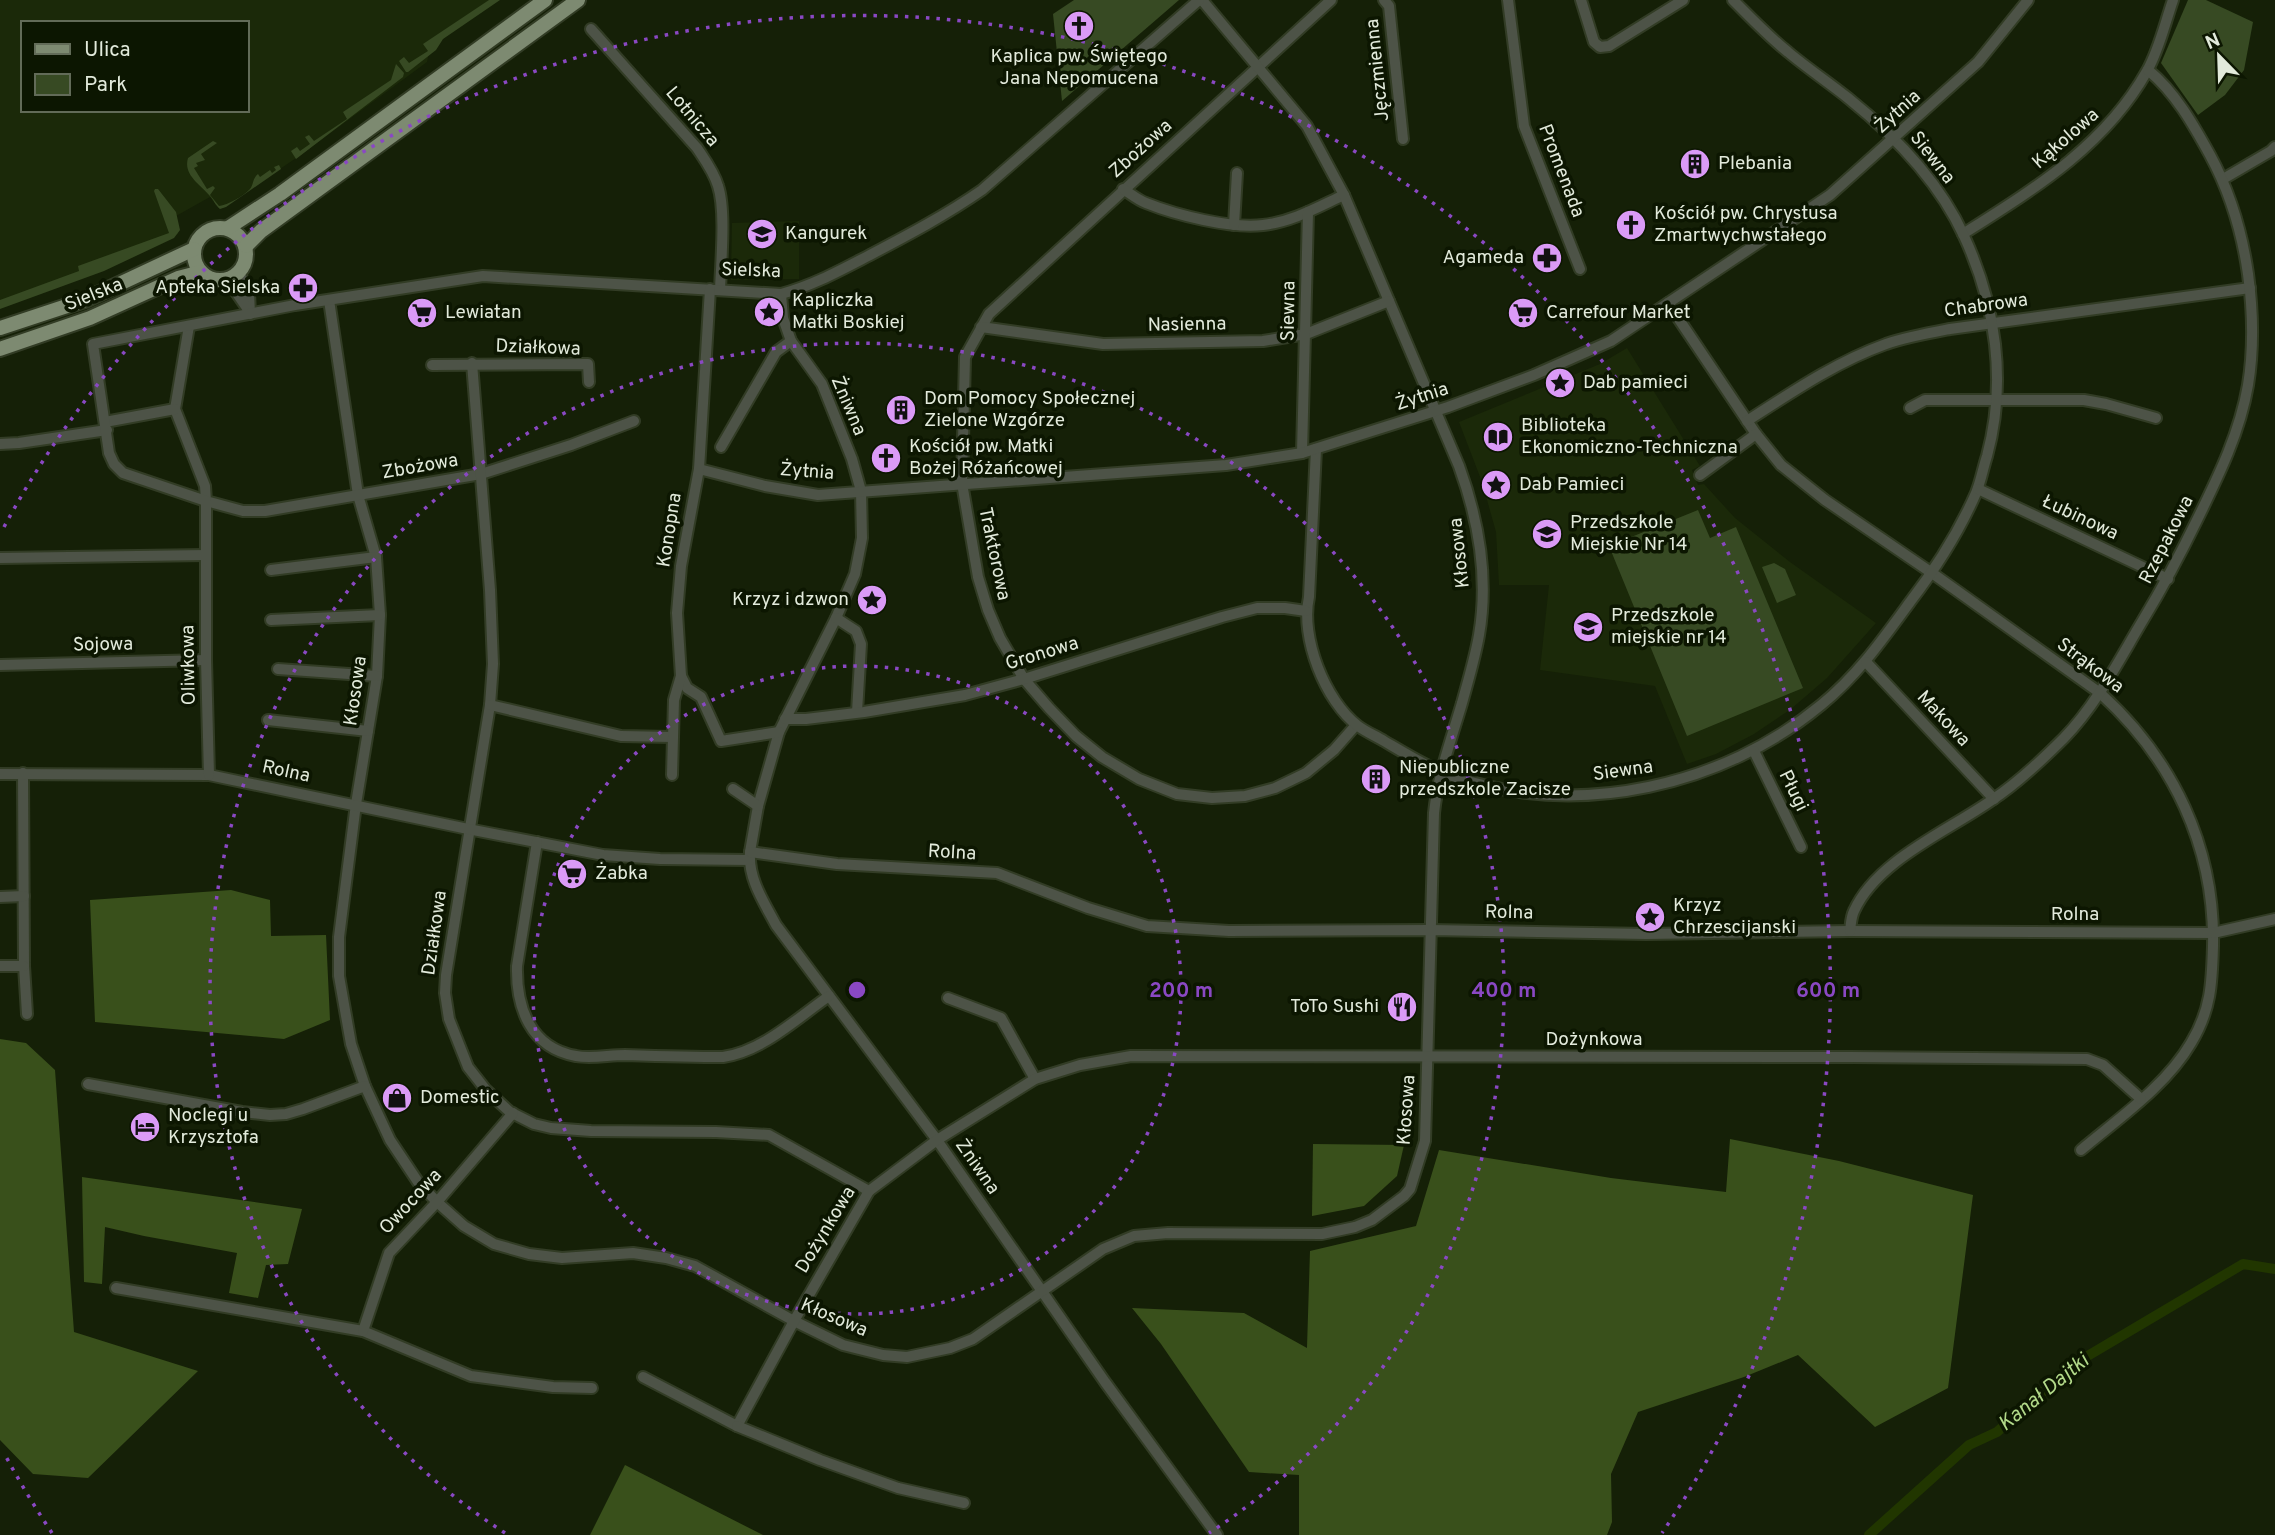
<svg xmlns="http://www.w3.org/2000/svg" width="2275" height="1535" font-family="Overpass,sans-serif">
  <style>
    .built { fill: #1b2909; fill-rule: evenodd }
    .green { fill: #374a23 }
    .forest { fill: #39501b }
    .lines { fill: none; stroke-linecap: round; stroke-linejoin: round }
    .canal { stroke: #213600; stroke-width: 10 }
    .minor-casing { stroke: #323c25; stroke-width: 14 }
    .major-casing { stroke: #323c25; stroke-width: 18 }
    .minor { stroke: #4d5347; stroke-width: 10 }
    .major { stroke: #7d8a71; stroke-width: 14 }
    .ring { fill: none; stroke: #8a48c3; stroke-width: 3.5; stroke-dasharray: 3.5 7 }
    .labels { text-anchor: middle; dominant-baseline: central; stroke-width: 7; stroke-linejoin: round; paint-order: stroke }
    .poi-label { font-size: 19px; fill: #e2eadb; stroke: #0c1601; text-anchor: start }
    .street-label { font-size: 19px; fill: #e2eadb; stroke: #0c1601 }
    .water-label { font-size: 21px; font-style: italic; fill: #b2d989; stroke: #0c1601 }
    .centre { fill: #8a48c3; stroke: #0c1601; stroke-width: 3.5 }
    .ring-label { font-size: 21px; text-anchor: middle; font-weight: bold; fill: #8a48c3; stroke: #0c1601; stroke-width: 7; stroke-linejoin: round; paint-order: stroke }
  </style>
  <rect width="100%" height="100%" fill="#152007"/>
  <g class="built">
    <path d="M0 0H490L432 39 427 62 302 154 226 206 221 208 216 205 210 197 176 216 178 234 0 308ZM23 23H247V110H23Z"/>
    <polygon points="799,221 799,279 731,280 732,223"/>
    <polygon points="1627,348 1700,466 1692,470 1698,485 1704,484 1735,518 1790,562 1876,623 1827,678 1791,709 1754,734 1716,754 1687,764 1655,686 1540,670 1549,585 1499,585 1496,532 1482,482 1459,422 1600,364"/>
  </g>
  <g class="green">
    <polygon points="489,0 500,0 443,39 436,50 408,72 406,72 399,61 404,57 409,63 428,51 423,44"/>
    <polygon points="1074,0 1179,0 1062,101 1053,14"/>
    <polygon points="2188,0 2206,0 2253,22 2244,70 2225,95 2198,115 2161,63"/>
    <polygon points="396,64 404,73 403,77 296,159 291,151 297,147 300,151 310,144 305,137 309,135 314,141 347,119 343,112 391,80"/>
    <path d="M213 141 217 143 201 154 205 160 196 163 198 166 194 168 207 189 213 186 215 188 210 195 219 206C228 205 243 196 250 189 254 184 252 179 258 174L260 177 270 170 272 173 276 170 274 167 279 165 281 169 226 207 220 209C215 205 214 200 209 195 200 184 183 175 188 158Z"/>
    <polygon points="155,189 158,189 176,212 180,230 174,238 104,271 0,309 0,300 79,271 78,266 169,233 154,191"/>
    <polygon points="1698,510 1710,538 1736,527 1803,688 1687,736 1609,546"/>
    <polygon points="1774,563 1785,569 1796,595 1777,603 1762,567"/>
  </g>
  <g class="forest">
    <polygon points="231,890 270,900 271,936 326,935 330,1020 284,1039 95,1022 90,900"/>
    <polygon points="0,1039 26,1043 55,1070 74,1332 198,1371 88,1478 33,1474 0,1440"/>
    <polygon points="1730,1139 1839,1161 1973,1195 1948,1388 1875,1427 1798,1355 1744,1377 1638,1412 1611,1474 1612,1522 1607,1535 1299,1535 1299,1475 1249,1472 1161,1344 1132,1308 1244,1313 1307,1348 1310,1251 1416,1226 1439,1150 1611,1178 1726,1192"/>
    <polygon points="1313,1144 1404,1145 1397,1176 1364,1206 1312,1216"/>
    <polygon points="82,1177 302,1209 288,1264 266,1265 258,1298 229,1293 237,1253 144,1236 105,1227 102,1284 84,1282"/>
    <polygon points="625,1465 763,1535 590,1535"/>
  </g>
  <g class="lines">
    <polyline class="canal" points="1869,1535 1969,1445 1997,1432 2074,1364 2243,1264 2275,1269"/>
    <g class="minor-casing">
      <g id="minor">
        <polyline points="1331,0 989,314 965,357 962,483 978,577 988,610 1000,638 1024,679 1049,708 1076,736 1102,757 1139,779 1177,794 1212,798 1245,796 1275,788 1306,773 1334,750 1356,725"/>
        <polyline points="1384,0 1389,6 1403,139"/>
        <polyline points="1508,0 1524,126 1580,269"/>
        <polyline points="1581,0 1594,42 1600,47 1609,46 1683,0"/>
        <path d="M591 29 697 148C705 160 714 172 718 186 726 210 721 262 720 290"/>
        <polyline points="2223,179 2271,151 2275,147"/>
        <path d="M1123 189C1131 194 1138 200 1146 203 1176 215 1231 229 1263 225 1292 222 1318 207 1344 195"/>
        <polyline points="1234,225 1237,173"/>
        <path d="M1963 234C2034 189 2105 146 2147 71 2159 50 2165 23 2173 0"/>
        <polyline points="239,273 249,292 250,314"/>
        <polyline points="227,279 249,311"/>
        <path d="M781 294 783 318 791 341 822 384 852 459 861 491 862 538 855 574 836 618 779 732 758 806 750 852C748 879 764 902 776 925L937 1140 1105 1382 1217 1535"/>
        <path d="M329 300 358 495 376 557 380 615 377 676 356 804 339 937V976L351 1044 365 1086 390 1140 418 1182 437 1202 464 1226 494 1244 529 1254 562 1258 633 1253 666 1258 695 1266 794 1321 843 1345 883 1355 907 1357 950 1348 973 1339 1103 1249 1134 1236 1168 1233 1322 1234 1355 1227 1372 1220 1404 1196 1410 1189 1425 1141 1434 813C1438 775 1451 740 1462 703 1468 681 1475 658 1479 635 1489 577 1479 521 1459 466L1344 195 1307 126 1202 0"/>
        <path d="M1668 303 1756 434 1781 465 1825 500 1932 573 2100 693C2173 759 2215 847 2213 946 2212 983 2211 1010 2191 1043 2166 1086 2119 1118 2081 1150"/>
        <polyline points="189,326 175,409 205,486 206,501 243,511 265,511 481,474 571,445 634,421"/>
        <polyline points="981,327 1103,344 1263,341 1306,334 1389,301"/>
        <polyline points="472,363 490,590 493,664 490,705 446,975 445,993 449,1019 468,1067 486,1090 510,1112 534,1124 551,1128 591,1131 716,1132 769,1135 869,1191"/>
        <polyline points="432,365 588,364 589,382"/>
        <polyline points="1910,408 1925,400 2084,400 2106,404 2156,418"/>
        <path d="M1747 421C1792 392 1836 362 1886 344 1907 337 1929 333 1950 329L2250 288"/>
        <polyline points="105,422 175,409"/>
        <polyline points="0,444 19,443 107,430"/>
        <polyline points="721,447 776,352 791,341"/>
        <path d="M1316 449 1309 597C1300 637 1325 701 1358 726 1366 732 1376 736 1384 741 1408 755 1432 770 1458 778 1581 818 1723 786 1821 705 1857 676 1883 639 1910 602 1936 568 1959 532 1976 493 1981 481 1983 468 1987 456 2007 382 1996 305 1964 236 1939 181 1894 135 1848 98 1828 82 1807 68 1788 52 1768 36 1751 18 1733 0"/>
        <polyline points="1302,453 1308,212"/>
        <polyline points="699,469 765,486 818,495 1226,465 1302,453 1448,407 1534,375 1611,341 1830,195 1978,62 2028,0"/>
        <polyline points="1700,475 1756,434"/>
        <polyline points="1978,489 2168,579"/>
        <polyline points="0,558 206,555"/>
        <polyline points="271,570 376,557"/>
        <polyline points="836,618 856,631 861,644 857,712"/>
        <polyline points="271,620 380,615"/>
        <polyline points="1866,662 1994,799"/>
        <polyline points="0,665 206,660"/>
        <polyline points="278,669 377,676"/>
        <polyline points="681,676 687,688 701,697 721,741 779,732"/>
        <polyline points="490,705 621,736 672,737"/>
        <polyline points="785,719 806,719 864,712 965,695 1024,679 1222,617 1257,608 1285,608 1306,611"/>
        <polyline points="268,720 368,731"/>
        <polyline points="1754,751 1801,847"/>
        <polyline points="23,773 24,966 27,1014"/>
        <polyline points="0,774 209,775 468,829 603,855 660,859 750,860"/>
        <path d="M209 775 206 660V501L123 473 114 464 109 453 93 344 295 305 483 276 781 294C812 286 841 270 870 255 908 235 946 215 982 190L1199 0"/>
        <polyline points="672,775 674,700 681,676 677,613 681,566 699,469 710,289"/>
        <polyline points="733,789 758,806"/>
        <path d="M537 842 517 966C516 1007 530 1048 576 1056 591 1059 609 1055 625 1055 657 1056 690 1057 723 1057 763 1051 796 1019 829 996"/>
        <polyline points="750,852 837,864 997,873 1088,908 1147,926 1229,931 1431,930 1646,934 1850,931 2213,933 2275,919"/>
        <polyline points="0,897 24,896"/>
        <path d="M1850 931C1851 924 1851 917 1854 911 1877 860 1948 831 1992 800 2018 783 2042 760 2064 738 2097 704 2119 660 2143 620 2163 587 2181 553 2198 518 2219 475 2240 432 2248 385 2254 348 2253 311 2248 274 2242 232 2230 192 2210 155 2193 124 2175 92 2148 70"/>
        <polyline points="0,966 24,966"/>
        <polyline points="948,998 1001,1018 1035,1079"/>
        <polyline points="88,1084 242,1112 270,1115 286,1114 303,1109 365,1086"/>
        <polyline points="116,1288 363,1331 471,1376 553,1387 592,1388"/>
        <polyline points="363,1331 389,1253 437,1202 513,1113"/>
        <polyline points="643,1377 737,1426 794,1321 869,1191 937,1140 1035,1079 1080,1065 1131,1056 1853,1057 2087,1059 2103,1065 2141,1099"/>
        <polyline points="737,1426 820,1460 898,1488 964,1503"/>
      </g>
    </g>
    <g class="major-casing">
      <g id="major">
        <circle cx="220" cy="254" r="26"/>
        <polyline points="228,228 280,194 545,0"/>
        <polyline points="246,246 261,231 578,0"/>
        <polyline points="0,328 85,300 194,249"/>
        <polyline points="0,349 90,318 178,278 201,272"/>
      </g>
    </g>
    <use href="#minor" class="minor"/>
    <use href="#major" class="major"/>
  </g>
  <g class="ring">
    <circle cx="857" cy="990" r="324"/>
    <path d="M505 1533A647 647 0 1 1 1209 1533"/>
    <path d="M52 1533A971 971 0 0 1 4 1453M4 527A971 971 0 1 1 1662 1533"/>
  </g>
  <defs>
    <g id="church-disc" transform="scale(1.575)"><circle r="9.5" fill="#da9af6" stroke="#0c1601"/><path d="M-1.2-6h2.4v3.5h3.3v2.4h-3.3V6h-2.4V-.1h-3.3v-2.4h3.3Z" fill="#111"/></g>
    <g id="building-disc" transform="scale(1.575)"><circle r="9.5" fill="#da9af6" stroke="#0c1601"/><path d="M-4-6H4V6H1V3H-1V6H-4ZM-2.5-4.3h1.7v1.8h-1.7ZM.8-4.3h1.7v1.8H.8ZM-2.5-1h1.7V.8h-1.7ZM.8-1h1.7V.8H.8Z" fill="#111"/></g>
    <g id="school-disc" transform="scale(1.575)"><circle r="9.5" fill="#da9af6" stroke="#0c1601"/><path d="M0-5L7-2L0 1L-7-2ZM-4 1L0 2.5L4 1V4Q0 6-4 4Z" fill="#111"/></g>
    <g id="pharmacy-disc" transform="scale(1.575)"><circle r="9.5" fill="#da9af6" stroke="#0c1601"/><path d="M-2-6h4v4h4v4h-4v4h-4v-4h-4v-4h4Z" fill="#111"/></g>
    <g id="sight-disc" transform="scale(1.575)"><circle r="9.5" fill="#da9af6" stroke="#0c1601"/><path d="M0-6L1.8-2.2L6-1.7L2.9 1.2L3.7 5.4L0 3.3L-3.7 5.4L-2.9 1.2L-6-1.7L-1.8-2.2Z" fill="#111"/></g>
    <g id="supermarket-disc" transform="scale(1.575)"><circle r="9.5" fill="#da9af6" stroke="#0c1601"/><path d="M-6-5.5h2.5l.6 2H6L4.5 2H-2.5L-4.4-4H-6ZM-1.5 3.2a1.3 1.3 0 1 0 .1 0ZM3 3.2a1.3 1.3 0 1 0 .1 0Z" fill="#111"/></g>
    <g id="library-disc" transform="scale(1.575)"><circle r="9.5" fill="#da9af6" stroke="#0c1601"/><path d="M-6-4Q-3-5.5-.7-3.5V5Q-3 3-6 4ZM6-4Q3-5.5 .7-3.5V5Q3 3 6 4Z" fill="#111"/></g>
    <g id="restaurant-disc" transform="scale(1.575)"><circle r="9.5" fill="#da9af6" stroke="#0c1601"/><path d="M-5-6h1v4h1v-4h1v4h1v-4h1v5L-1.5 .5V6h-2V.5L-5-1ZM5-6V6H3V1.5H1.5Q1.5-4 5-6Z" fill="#111"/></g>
    <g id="shop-disc" transform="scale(1.575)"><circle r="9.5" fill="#da9af6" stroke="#0c1601"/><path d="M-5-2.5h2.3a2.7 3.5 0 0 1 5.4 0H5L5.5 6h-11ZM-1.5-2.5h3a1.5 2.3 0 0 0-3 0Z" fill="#111"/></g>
    <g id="hotel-disc" transform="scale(1.575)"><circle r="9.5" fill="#da9af6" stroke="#0c1601"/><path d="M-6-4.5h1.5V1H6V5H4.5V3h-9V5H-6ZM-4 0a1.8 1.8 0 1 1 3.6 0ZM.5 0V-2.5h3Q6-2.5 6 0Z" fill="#111"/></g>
  </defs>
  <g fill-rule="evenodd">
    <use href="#church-disc" x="1079" y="26"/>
    <use href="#building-disc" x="1695" y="164"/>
    <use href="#church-disc" x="1631" y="225"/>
    <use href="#school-disc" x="762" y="234"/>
    <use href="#pharmacy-disc" x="1547" y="258"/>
    <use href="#pharmacy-disc" x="303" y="288"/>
    <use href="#sight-disc" x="769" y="312"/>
    <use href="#supermarket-disc" x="422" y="313"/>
    <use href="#supermarket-disc" x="1523" y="313"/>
    <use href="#sight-disc" x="1560" y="383"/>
    <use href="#building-disc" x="901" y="410"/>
    <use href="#library-disc" x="1498" y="437"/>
    <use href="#church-disc" x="886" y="458"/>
    <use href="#sight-disc" x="1496" y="485"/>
    <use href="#school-disc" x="1547" y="534"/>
    <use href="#sight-disc" x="872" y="600"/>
    <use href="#school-disc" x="1588" y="627"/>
    <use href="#building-disc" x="1376" y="779"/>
    <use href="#supermarket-disc" x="572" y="874"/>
    <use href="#sight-disc" x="1650" y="917"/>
    <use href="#restaurant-disc" x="1402" y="1007"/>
    <use href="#shop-disc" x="397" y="1098"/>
    <use href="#hotel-disc" x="145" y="1127"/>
  </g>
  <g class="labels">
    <g class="poi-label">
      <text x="1079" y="57" text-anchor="middle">Kaplica pw. Świętego<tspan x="1079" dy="22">Jana Nepomucena</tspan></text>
      <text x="1718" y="164">Plebania</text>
      <text x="1654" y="214">Kościół pw. Chrystusa<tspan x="1654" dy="22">Zmartwychwstałego</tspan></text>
      <text x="785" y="234">Kangurek</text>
      <text x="1524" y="258" text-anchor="end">Agameda</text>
      <text x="280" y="288" text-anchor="end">Apteka Sielska</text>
      <text x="792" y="301">Kapliczka<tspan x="792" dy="22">Matki Boskiej</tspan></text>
      <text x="445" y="313">Lewiatan</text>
      <text x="1546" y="313">Carrefour Market</text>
      <text x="1583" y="383">Dab pamieci</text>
      <text x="924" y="399">Dom Pomocy Społecznej<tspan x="924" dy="22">Zielone Wzgórze</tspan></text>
      <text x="1521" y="426">Biblioteka<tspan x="1521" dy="22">Ekonomiczno-Techniczna</tspan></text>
      <text x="909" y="447">Kościół pw. Matki<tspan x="909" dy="22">Bożej Różańcowej</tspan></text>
      <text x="1519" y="485">Dab Pamieci</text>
      <text x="1570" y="523">Przedszkole<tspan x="1570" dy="22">Miejskie Nr 14</tspan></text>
      <text x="849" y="600" text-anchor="end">Krzyz i dzwon</text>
      <text x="1611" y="616">Przedszkole<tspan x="1611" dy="22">miejskie nr 14</tspan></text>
      <text x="1399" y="768">Niepubliczne<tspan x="1399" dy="22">przedszkole Zacisze</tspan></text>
      <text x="595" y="874">Żabka</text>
      <text x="1673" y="906">Krzyz<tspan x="1673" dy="22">Chrzescijanski</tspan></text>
      <text x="1379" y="1007" text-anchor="end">ToTo Sushi</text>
      <text x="420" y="1098">Domestic</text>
      <text x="168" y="1116">Noclegi u<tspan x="168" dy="22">Krzysztofa</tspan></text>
    </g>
    <g class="street-label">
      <text transform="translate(1378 70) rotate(-96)">Jęczmienna</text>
      <text transform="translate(1898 112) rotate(-42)">Żytnia</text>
      <text transform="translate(692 117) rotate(50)">Lotnicza</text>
      <text transform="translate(2066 139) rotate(-41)">Kąkolowa</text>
      <text transform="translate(1141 149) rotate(-42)">Zbożowa</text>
      <text transform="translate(1932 158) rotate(52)">Siewna</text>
      <text transform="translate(1561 171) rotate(69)">Promenada</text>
      <text transform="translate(751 271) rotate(2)">Sielska</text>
      <text transform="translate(94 295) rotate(-22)">Sielska</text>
      <text transform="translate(1986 306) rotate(-8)">Chabrowa</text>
      <text transform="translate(1289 311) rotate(-89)">Siewna</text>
      <text transform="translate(1187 325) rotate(-1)">Nasienna</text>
      <text transform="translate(538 348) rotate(2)">Działkowa</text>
      <text transform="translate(1422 397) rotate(-18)">Żytnia</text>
      <text transform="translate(848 406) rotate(67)">Żniwna</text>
      <text transform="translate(420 467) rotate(-10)">Zbożowa</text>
      <text transform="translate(807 472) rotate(4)">Żytnia</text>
      <text transform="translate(2080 518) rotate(25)">Łubinowa</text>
      <text transform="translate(670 530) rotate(-81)">Konopna</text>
      <text transform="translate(2167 540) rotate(-63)">Rzepakowa</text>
      <text transform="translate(1460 553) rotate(-96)">Kłosowa</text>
      <text transform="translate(994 554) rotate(78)">Traktorowa</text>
      <text transform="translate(103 645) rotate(-1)">Sojowa</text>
      <text transform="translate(1042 654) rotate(-17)">Gronowa</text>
      <text transform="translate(189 665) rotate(-91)">Oliwkowa</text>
      <text transform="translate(2090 666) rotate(37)">Strąkowa</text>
      <text transform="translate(356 691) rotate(-82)">Kłosowa</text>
      <text transform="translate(1943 719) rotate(47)">Makowa</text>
      <text transform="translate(1623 771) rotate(-8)">Siewna</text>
      <text transform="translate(286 772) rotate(12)">Rolna</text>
      <text transform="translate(1793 791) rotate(64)">Pługi</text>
      <text transform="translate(952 853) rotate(3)">Rolna</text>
      <text transform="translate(1509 913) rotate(1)">Rolna</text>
      <text x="2075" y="915">Rolna</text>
      <text transform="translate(435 933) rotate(-82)">Działkowa</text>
      <text x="1594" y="1040">Dożynkowa</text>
      <text transform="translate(1407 1110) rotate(-86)">Kłosowa</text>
      <text transform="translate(977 1167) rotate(55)">Żniwna</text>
      <text transform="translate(411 1202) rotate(-47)">Owocowa</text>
      <text transform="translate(826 1230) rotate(-59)">Dożynkowa</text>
      <text transform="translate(834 1318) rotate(23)">Kłosowa</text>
    </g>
    <g class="water-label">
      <text transform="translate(2044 1393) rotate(-39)">Kanał Dajtki</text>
    </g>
  </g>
  <circle cx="857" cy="990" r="10" class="centre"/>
  <g class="ring-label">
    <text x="1181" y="997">200 m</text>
    <text x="1504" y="997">400 m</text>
    <text x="1828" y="997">600 m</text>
  </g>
  <rect x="21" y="21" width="228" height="91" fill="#0c1601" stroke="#626b58" stroke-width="2"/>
  <rect x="35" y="44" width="35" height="10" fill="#7d8a71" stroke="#626b58" stroke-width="2"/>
  <text x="84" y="56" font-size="21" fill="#e2eadb">Ulica</text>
  <rect x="35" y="74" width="35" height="21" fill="#374a23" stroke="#626b58" stroke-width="2"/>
  <text x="84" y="91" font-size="21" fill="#e2eadb">Park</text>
  <g transform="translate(2219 56) rotate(337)" stroke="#0c1601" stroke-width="5" paint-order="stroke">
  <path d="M0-5L12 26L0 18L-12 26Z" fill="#e2eadb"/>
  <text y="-10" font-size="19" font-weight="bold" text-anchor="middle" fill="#e2eadb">N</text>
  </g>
</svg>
